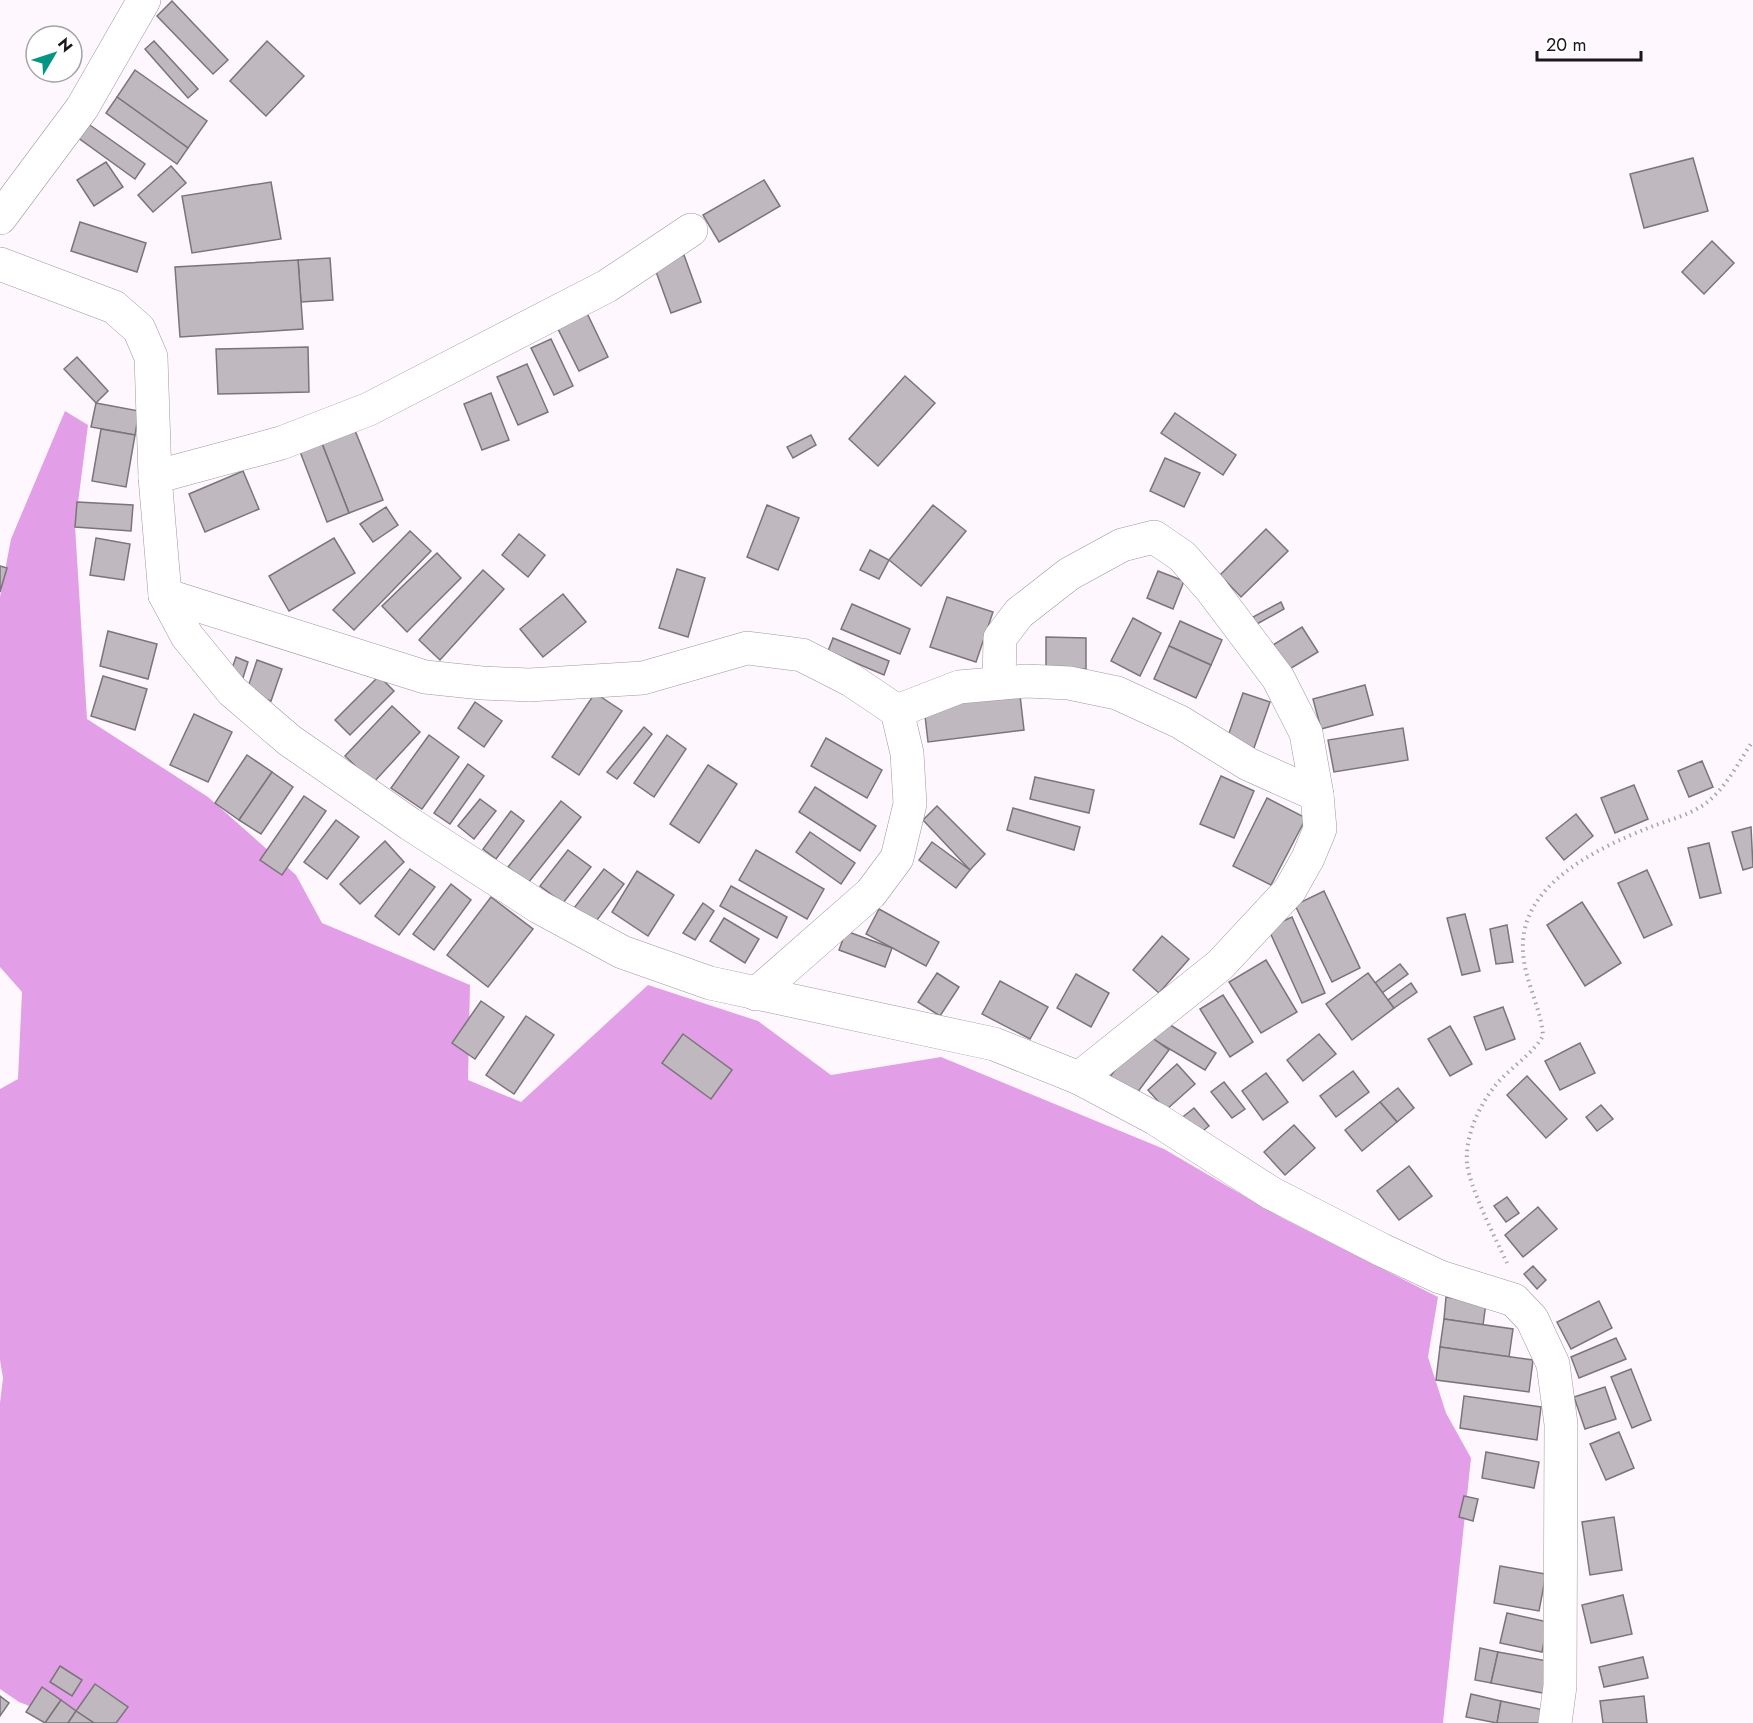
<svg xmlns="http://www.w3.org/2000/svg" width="1753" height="1723" font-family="Jost,sans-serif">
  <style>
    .forest { fill: #e39ee8 }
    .building { fill: #bfb8bf; stroke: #7b747b; stroke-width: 1.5 }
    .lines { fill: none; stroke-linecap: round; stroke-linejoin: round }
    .street-casing { stroke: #9f989f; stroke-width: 34 }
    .secondary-casing { stroke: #9f989f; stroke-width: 34 }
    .path { stroke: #a9a4aa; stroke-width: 4; stroke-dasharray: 1.5 4.5; stroke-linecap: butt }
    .street { stroke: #fff; stroke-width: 33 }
    .secondary { stroke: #fff; stroke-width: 33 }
  </style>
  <rect width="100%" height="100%" fill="#fef7fe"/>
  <polygon class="forest" points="65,411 88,425 75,526 87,719 208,797 296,875 322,923 470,985 468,1080 521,1102 648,985 758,1021 831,1075 941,1057 1164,1149 1282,1218 1438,1297 1428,1357 1446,1413 1471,1458 1443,1723 74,1723 19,1702 0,1689 0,1403 3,1378 0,1360 0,1089 18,1079 22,992 0,967 0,597 11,539"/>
  <g class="building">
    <polygon points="172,1 228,60 213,74 157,16"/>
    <polygon points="154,41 198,89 188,98 145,49"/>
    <polygon points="267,41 304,76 266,116 230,81"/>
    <polygon points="135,70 207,121 188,148 117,97"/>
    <polygon points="117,97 188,148 177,164 106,113"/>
    <polygon points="87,123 145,164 135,179 77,137"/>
    <polygon points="1693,158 1708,211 1644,228 1630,174"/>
    <polygon points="106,162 123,187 94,206 77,180"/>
    <polygon points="171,166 186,183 153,212 138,195"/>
    <polygon points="764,180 780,206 719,242 703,215"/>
    <polygon points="271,182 281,239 192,253 182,196"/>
    <polygon points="80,222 146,243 137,272 71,251"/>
    <polygon points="1712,241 1734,263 1704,294 1682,272"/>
    <polygon points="684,255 701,302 671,313 654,266"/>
    <polygon points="330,258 333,300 301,302 298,260"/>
    <polygon points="298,260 303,329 180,337 175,267"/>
    <polygon points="585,309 608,357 579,371 555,323"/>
    <polygon points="551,339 573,386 554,395 531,348"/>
    <polygon points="308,347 309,392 218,394 216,349"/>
    <polygon points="77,357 108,391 96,403 64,369"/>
    <polygon points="527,364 548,412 518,425 497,377"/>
    <polygon points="905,376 935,403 878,466 849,439"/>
    <polygon points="491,393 509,440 482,450 464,404"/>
    <polygon points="96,403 139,411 135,435 91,427"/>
    <polygon points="1175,413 1236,455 1223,475 1161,433"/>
    <polygon points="354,428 383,500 349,513 321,441"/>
    <polygon points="101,429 135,435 126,487 92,481"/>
    <polygon points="811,435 816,445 793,458 787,447"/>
    <polygon points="321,441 349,513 327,522 299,449"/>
    <polygon points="1165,458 1200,473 1184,507 1150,491"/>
    <polygon points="243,471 259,509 205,532 189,494"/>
    <polygon points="77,502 133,505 131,531 75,527"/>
    <polygon points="767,505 799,518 778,570 747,557"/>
    <polygon points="933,505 966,531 921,586 889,560"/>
    <polygon points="386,507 398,525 373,542 360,524"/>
    <polygon points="1266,529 1288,551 1241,597 1220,575"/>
    <polygon points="410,531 431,551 354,630 333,610"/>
    <polygon points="519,534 545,555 528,577 502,555"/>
    <polygon points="96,538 130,544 124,580 90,575"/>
    <polygon points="334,538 355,573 289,611 269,576"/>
    <polygon points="870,550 889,560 879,579 860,570"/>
    <polygon points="437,553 461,578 407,632 382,606"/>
    <polygon points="0,566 7,568 0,592"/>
    <polygon points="677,569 705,578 688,637 659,628"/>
    <polygon points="483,570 504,589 440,660 419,640"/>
    <polygon points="1158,571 1184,581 1173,609 1147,598"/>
    <polygon points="563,594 586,622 543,657 520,629"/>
    <polygon points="947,597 993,612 976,662 930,647"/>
    <polygon points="1281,602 1284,609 1257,624 1253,617"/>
    <polygon points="852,604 910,629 900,654 841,629"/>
    <polygon points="1133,618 1161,633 1140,676 1111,661"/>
    <polygon points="1180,621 1222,640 1211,665 1169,646"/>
    <polygon points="1302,627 1318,652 1288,670 1273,645"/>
    <polygon points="108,631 157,644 148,679 100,666"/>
    <polygon points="1046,637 1086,638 1086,669 1046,669"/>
    <polygon points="833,638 889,661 884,675 828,651"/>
    <polygon points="1169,646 1211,665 1196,698 1154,679"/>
    <polygon points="236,657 248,662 242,681 229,677"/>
    <polygon points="257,660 282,669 271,701 246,693"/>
    <polygon points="103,676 147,689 135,730 91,716"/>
    <polygon points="379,676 394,691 350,735 335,720"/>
    <polygon points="1365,685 1373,715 1321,729 1313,699"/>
    <polygon points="595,693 622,711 579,775 552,757"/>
    <polygon points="1243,693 1270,702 1254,748 1227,739"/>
    <polygon points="1020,695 1024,730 928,742 924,707"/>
    <polygon points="475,702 502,721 484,747 458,728"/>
    <polygon points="392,706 420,732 373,783 345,756"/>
    <polygon points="194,714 232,732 208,782 170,765"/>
    <polygon points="644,727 652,734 617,779 607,772"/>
    <polygon points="1403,728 1408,760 1334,772 1328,740"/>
    <polygon points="429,735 459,757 422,809 391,788"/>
    <polygon points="667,735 686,749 654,797 634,783"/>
    <polygon points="826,738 882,770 867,798 811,766"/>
    <polygon points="247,755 272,772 239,820 215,803"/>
    <polygon points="1702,761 1713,787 1689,797 1678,771"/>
    <polygon points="468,764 484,776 450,824 434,813"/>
    <polygon points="708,765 737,784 699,843 670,824"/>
    <polygon points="272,772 293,787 261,834 239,820"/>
    <polygon points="1221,776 1254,791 1234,838 1200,824"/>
    <polygon points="1035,777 1094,790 1089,813 1030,799"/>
    <polygon points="1634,785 1648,819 1615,833 1601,798"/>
    <polygon points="815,787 876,826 860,851 799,812"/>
    <polygon points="304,796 326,811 282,875 260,860"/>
    <polygon points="1267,798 1306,818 1271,885 1233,866"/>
    <polygon points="480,799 496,811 474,839 458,826"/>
    <polygon points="561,801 581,817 528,883 508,867"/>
    <polygon points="937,806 985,854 970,870 923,820"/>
    <polygon points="1013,808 1080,827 1074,850 1007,830"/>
    <polygon points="511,811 524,821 496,859 483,849"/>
    <polygon points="1576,814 1593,836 1564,860 1546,838"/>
    <polygon points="336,820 359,837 327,879 304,862"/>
    <polygon points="1751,827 1753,867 1743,870 1732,832"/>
    <polygon points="810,832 855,863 841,884 796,852"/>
    <polygon points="385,841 404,862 360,904 340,884"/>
    <polygon points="932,842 970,870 956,888 919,860"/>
    <polygon points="1709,843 1721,893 1700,898 1688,848"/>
    <polygon points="568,850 591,867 563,903 540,886"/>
    <polygon points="756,850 824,889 807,919 739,880"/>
    <polygon points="410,869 435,887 399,935 375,916"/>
    <polygon points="604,869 624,884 594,924 574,908"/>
    <polygon points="1647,870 1672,925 1644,938 1618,883"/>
    <polygon points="637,871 674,895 648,936 612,912"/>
    <polygon points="451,884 471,900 434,950 413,934"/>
    <polygon points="731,886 787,917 777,938 720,906"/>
    <polygon points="1324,891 1360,968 1332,982 1295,905"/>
    <polygon points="491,897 533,929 488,987 447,955"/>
    <polygon points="1582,902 1621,963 1585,986 1547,925"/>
    <polygon points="703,903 714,911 695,940 683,933"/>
    <polygon points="879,909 939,942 926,966 866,934"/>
    <polygon points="1465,914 1480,971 1462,975 1447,918"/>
    <polygon points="1292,917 1325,993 1302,1003 1268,928"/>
    <polygon points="724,918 759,939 745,963 710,941"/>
    <polygon points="1507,925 1513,962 1496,964 1490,929"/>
    <polygon points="846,931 892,948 885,967 839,950"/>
    <polygon points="1162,936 1189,959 1159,993 1133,970"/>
    <polygon points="1266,960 1297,1012 1261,1033 1229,982"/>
    <polygon points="1400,964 1408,974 1382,993 1375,983"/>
    <polygon points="937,973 959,987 940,1016 918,1002"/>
    <polygon points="1368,973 1394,1008 1352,1040 1326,1004"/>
    <polygon points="1076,974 1109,993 1091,1027 1057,1008"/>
    <polygon points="1000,981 1048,1007 1030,1039 982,1014"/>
    <polygon points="1411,983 1417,992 1394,1008 1388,1000"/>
    <polygon points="1223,995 1253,1042 1230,1057 1200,1009"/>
    <polygon points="481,1001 504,1017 475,1059 452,1043"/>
    <polygon points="1503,1007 1515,1039 1486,1050 1474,1017"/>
    <polygon points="526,1016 554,1035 514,1094 486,1075"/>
    <polygon points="1162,1020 1216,1053 1205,1070 1151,1038"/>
    <polygon points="1450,1026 1472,1064 1450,1076 1428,1039"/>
    <polygon points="1144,1032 1169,1050 1134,1097 1109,1078"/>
    <polygon points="683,1034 732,1070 711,1099 662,1063"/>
    <polygon points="1319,1034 1336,1054 1303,1081 1287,1060"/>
    <polygon points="1580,1043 1595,1073 1560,1090 1545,1061"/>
    <polygon points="1177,1064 1195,1084 1166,1110 1148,1090"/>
    <polygon points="1353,1071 1369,1092 1336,1117 1320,1096"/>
    <polygon points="1266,1073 1288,1102 1263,1120 1242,1091"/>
    <polygon points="1527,1076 1567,1119 1546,1138 1507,1095"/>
    <polygon points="1224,1082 1245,1109 1232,1118 1211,1092"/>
    <polygon points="1398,1088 1414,1108 1397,1122 1380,1102"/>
    <polygon points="1380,1102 1397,1122 1362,1151 1345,1130"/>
    <polygon points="1601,1105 1613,1119 1597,1131 1586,1117"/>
    <polygon points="1194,1108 1209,1126 1194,1138 1179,1120"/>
    <polygon points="1294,1125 1315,1148 1285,1175 1264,1152"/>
    <polygon points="1409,1166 1432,1196 1399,1220 1377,1191"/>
    <polygon points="1507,1197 1519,1213 1506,1222 1494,1206"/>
    <polygon points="1538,1207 1557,1229 1523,1257 1505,1235"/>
    <polygon points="1533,1266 1546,1280 1537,1289 1524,1274"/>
    <polygon points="1446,1297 1486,1303 1483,1325 1444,1319"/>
    <polygon points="1599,1301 1612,1328 1571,1349 1557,1322"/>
    <polygon points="1444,1319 1513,1329 1509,1357 1440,1347"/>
    <polygon points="1616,1338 1626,1359 1579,1378 1571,1357"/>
    <polygon points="1440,1347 1533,1360 1529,1392 1436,1380"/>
    <polygon points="1631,1369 1651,1420 1632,1428 1611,1377"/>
    <polygon points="1605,1387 1616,1419 1585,1429 1574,1397"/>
    <polygon points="1464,1396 1541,1407 1537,1440 1460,1428"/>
    <polygon points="1619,1432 1634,1468 1606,1480 1590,1444"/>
    <polygon points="1486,1452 1539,1462 1534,1488 1482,1478"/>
    <polygon points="1464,1496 1478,1499 1473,1521 1459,1517"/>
    <polygon points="1614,1517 1622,1570 1590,1575 1582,1522"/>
    <polygon points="1500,1566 1546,1574 1539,1611 1494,1603"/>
    <polygon points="1623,1595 1632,1634 1591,1643 1582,1605"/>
    <polygon points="1507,1613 1548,1622 1542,1652 1500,1643"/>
    <polygon points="1480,1648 1498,1652 1491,1683 1475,1680"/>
    <polygon points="1498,1652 1553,1662 1548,1694 1491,1683"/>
    <polygon points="1643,1657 1648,1678 1604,1687 1599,1667"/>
    <polygon points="60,1666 82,1680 72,1696 50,1682"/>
    <polygon points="95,1684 128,1707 116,1723 94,1723 76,1711"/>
    <polygon points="42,1687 61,1700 45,1723 26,1712"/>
    <polygon points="1471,1694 1501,1701 1497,1723 1466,1717"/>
    <polygon points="0,1696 9,1703 0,1716"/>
    <polygon points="1644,1696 1647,1723 1603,1723 1600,1701"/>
    <polygon points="61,1700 76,1711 68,1723 45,1723"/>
    <polygon points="1501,1701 1549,1711 1546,1723 1497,1723"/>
    <polygon points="76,1711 94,1723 68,1723"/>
  </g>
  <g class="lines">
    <g class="street-casing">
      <g id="street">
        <polyline points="0,264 114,307 139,329 151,357 155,477 165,595 187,636 232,691 289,740 410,824 539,907 622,952 710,983 994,1044 1079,1078 1156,1119 1271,1193 1382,1250 1440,1277 1514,1300 1532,1319 1553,1364 1561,1424 1560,1686 1555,1723"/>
        <polyline points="155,477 281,443 369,409 607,286 691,230"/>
        <polyline points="165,595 425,677 482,683 529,685 643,678 747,648 802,655 851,680 897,711 959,687 1026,681 1069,683 1117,693 1180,722 1248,764 1317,795"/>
        <polyline points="999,683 1000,638 1019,613 1069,574 1122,545 1154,537 1182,556 1211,589 1278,678 1306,733 1317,795 1320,829 1308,858 1290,890 1220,965 1079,1078"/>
        <polyline points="756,994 871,893 897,858 910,804 907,753 897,711"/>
      </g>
    </g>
    <g class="secondary-casing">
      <polyline id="secondary" points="0,218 82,108 144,0"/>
    </g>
    <path class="path" d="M1507 1263C1496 1240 1469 1186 1467 1163 1465 1137 1478 1107 1495 1086 1509 1068 1531 1056 1543 1036 1541 1007 1524 980 1523 951 1519 885 1596 849 1648 828 1667 820 1689 816 1706 803 1726 788 1739 761 1753 741"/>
    <use href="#street" class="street"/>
    <use href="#secondary" class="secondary"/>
  </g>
  <g transform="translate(54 54) rotate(51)"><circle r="28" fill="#ffffff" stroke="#a3a3a4" stroke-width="1.5"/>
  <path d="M0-4.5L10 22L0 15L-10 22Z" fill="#059583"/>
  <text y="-9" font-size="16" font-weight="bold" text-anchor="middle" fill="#1a181b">N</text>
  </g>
  <path d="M1537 51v9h104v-9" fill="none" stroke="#1a181b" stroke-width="3"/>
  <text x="1546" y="51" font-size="18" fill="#1a181b" stroke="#ffffff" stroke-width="4.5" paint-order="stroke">20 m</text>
</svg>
